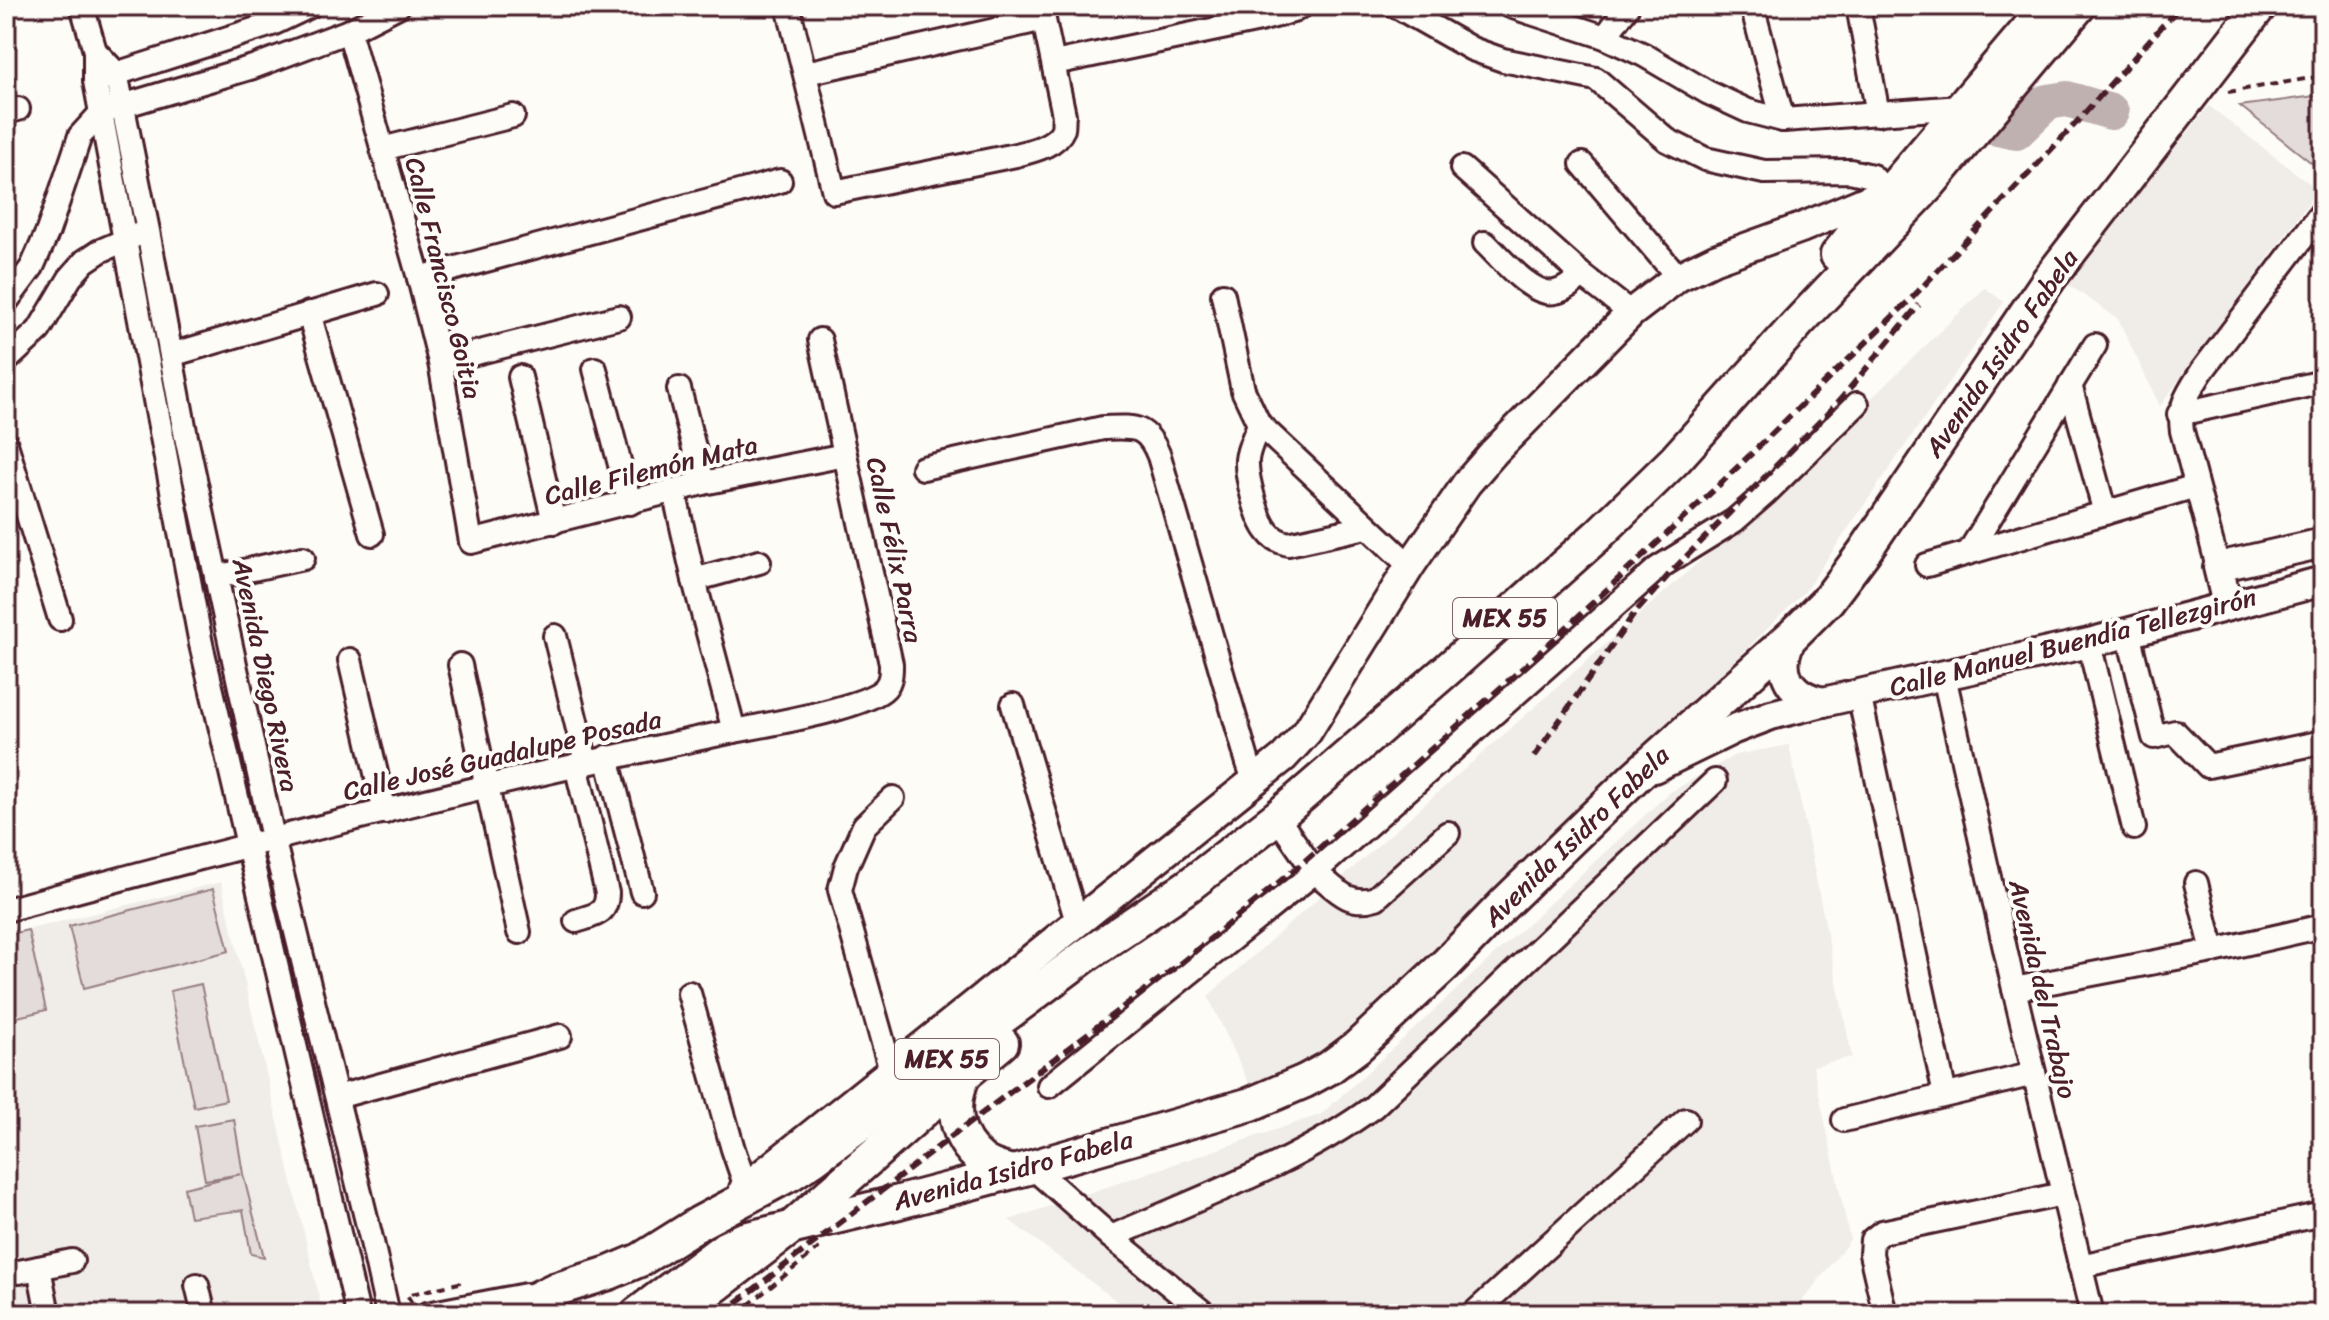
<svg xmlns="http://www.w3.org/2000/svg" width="2329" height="1320" font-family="Sriracha,sans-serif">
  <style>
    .built { fill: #f0ece8 }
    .green { fill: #e3dcda; stroke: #967e82; stroke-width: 2 }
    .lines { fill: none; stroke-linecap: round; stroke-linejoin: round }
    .river { stroke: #c0b1b1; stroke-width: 36 }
    .minor-casing { stroke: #4a1f2b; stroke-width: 28 }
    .major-casing { stroke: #4a1f2b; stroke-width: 34 }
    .highway-casing { stroke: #4a1f2b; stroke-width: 38 }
    .path { stroke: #4a1f2b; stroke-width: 4; stroke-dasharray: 8 6; stroke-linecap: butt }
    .minor { stroke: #fdfcf7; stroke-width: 22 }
    .major { stroke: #fdfcf7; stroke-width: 28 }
    .highway { stroke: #fdfcf7; stroke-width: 32 }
    .rail { stroke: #4a1f2b; stroke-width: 6; stroke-dasharray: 12 6; stroke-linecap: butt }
    .labels { text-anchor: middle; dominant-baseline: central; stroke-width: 8; stroke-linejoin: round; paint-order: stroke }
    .shield { fill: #fdfcf7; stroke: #806168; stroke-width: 2 }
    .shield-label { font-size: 24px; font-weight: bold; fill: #4a1f2b }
    .street-label { font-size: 26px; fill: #4a1f2b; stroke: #fdfcf7 }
  </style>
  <rect width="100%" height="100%" fill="#fdfcf7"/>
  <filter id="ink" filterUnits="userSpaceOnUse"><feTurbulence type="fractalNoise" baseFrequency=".0125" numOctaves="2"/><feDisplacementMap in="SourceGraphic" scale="16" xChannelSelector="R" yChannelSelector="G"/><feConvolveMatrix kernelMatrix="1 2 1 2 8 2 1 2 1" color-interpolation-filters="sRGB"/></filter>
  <g filter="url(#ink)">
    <g class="built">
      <polygon points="2209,106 2318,190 2160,406 2118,319 2066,283"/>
      <polygon points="1985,288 2004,302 1805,591 1344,1051 1253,1092 1208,996 1745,521"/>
      <polygon points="1789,745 1852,1057 1813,1066 1850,1240 1792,1314 1134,1314 1009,1220 1322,1114 1669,793 1735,755"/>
      <polygon points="221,882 323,1314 6,1314 6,935"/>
    </g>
    <g class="green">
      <polygon points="2323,95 2323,172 2240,106"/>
      <polygon points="213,889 229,951 84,988 69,926"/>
      <polygon points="28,930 46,1010 6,1020 6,935"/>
      <polygon points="201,984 226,1100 194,1107 170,991"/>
      <polygon points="234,1119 243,1174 264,1257 251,1254 243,1210 190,1217 184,1188 241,1174 205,1180 195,1126"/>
    </g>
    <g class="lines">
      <polyline class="river" points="1997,128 2016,132 2047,102 2067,99 2111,112"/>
      <g class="minor-casing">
        <g id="minor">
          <polyline points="82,6 95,51 95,81 201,644 358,1314"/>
          <path d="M788 6 834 192 1016 155C1031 151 1056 146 1063 129 1064 125 1063 120 1064 115L1041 6"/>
          <polyline points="1396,6 1472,49 1503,60 1596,79 1667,140 1705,159 1764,172 1850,171 1872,176 1887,192"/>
          <polyline points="1510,6 1605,37 1644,55 1707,92 1748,111 1783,120 1961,107"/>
          <polyline points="1752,6 1783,120"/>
          <polyline points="1858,6 1878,114"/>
          <polyline points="349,31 419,278 440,362 471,542 703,483 845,455"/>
          <polyline points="1605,37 1628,6"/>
          <polyline points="95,51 116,73 148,231 186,437 236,669 273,838 372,1242 388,1314"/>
          <polyline points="1054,63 1260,20 1293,11 1302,6"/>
          <polyline points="806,73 1044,19"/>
          <polyline points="103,78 272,24 310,6"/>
          <polyline points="6,112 18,109"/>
          <polyline points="382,149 513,116"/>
          <polyline points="1582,164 1678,277"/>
          <polyline points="1462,168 1582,275 1631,313"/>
          <path d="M1485 243C1501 258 1532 297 1555 292 1566 290 1574 282 1582 275"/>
          <polyline points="419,278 780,181"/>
          <polyline points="1223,295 1243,390 1259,424 1410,566"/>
          <polyline points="6,302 32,267 48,231 80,136 102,112 253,67 349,31 398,6"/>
          <polyline points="309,313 372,534"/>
          <polyline points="171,355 377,294"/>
          <polyline points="6,361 39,330 70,278 85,261 100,251 137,235"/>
          <polyline points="440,362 619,317"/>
          <polyline points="595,369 630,503"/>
          <polyline points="520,377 554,522"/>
          <polyline points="2070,385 2105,513"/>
          <polyline points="679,389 703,483"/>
          <polyline points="2179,414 2323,382"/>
          <path d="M1259 424C1255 436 1248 448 1247 460 1246 477 1257 519 1268 532 1273 539 1280 542 1288 544L1366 527"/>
          <polyline points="6,444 60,619"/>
          <path d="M923 468 1103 428C1134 427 1146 424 1159 456L1248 763 1254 780"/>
          <path d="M674 491 694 580 734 731C764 725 867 708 885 688 891 681 891 673 891 664L820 340"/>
          <polyline points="1969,552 2095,345"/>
          <polyline points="1927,565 2196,486"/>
          <path d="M2218 567 2182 431C2178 405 2189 392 2202 371L2323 211"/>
          <polyline points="216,577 303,558"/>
          <polyline points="694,580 759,562"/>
          <polyline points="2128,633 2154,737 2175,732 2208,766 2323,742"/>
          <polyline points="555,636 586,762"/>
          <polyline points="2089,643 2134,828"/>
          <polyline points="350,660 385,812"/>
          <polyline points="460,665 519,932"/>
          <polyline points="1944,676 2014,989 2092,1314"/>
          <polyline points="1859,694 1945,1095"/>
          <polyline points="1013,705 1077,922"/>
          <polyline points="607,757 642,892"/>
          <path d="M576 765 607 893C607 915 594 915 576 921"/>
          <path d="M1448 833 1376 898C1348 907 1336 889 1315 872L1658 568 1734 521 1766 493 1857 404"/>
          <polyline points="2196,883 2213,951"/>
          <path d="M6 910C247 844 489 782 734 731"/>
          <polyline points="2014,989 2213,951 2323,926"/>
          <polyline points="689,993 733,1149 746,1187"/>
          <polyline points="891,1071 840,890 846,867 864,826 893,798"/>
          <polyline points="1049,1086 1315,872 1277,817"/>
          <polyline points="337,1097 560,1036"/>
          <polyline points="1844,1120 2034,1074"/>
          <polyline points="1032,1167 1111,1237 1205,1314"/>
          <path d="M1111 1237C1198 1198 1296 1164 1373 1107L1715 781"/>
          <polyline points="2080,1266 2323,1214"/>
          <polyline points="39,1268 48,1314"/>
          <polyline points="19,1272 72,1261"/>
          <polyline points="197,1285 204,1314"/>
          <polyline points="427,1314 526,1295"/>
          <polyline points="1473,1314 1686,1120"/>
          <polyline points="1885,1314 1871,1254 1872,1240 1882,1232 2063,1194"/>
        </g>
      </g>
      <g class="major-casing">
        <g id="major">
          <polyline points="2227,604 2218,567 2323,543"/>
          <path d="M1794 634C1775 666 1785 694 1823 702"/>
          <polyline points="1654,768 1734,729 1771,715 1823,702 2089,643 2323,581"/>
          <polyline points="744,1189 1284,757 1307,732 1410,566 1467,483 1494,452 1631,313 1678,277 1715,259 1801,228 1887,192 2045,6"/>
        </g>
      </g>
      <g class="highway-casing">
        <g id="highway">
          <polyline points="1837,255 1887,192"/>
          <path d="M964 1075C950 1105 954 1138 982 1160 991 1167 1002 1169 1012 1172"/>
          <polyline points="504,1314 554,1290 609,1273 640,1260 699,1223 789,1175 815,1158 1085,956 1188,886 1277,817 1448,669 1597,536 1675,460 1798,323 1927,187 2079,6"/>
          <polyline points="637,1314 725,1248 744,1239 899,1202 1032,1167 1251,1104 1305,1081 1329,1068 1357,1047 1446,964 1505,903 1635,777 1794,634 1828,600 1864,552 2049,279 2260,6"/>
          <polyline points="679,1314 792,1227 964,1075 1002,1043"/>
        </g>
      </g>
      <g class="path">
        <polyline points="2228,92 2323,76"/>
        <polyline points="412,1303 407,1295 459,1283 460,1288"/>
        <polyline points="737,1314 819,1248"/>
      </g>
      <use href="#minor" class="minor"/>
      <use href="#major" class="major"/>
      <use href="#highway" class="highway"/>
      <g class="rail">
        <polyline points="1534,757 1634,614 1674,569 1835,406 1919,305"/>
        <polyline points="722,1314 960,1130 1176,967 1306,860 1524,667 1717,487 1912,298 2075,124 2180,6"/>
      </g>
    </g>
  </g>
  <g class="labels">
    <g class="shield">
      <rect x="1453" y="598" width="104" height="40" rx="6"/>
      <rect x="895" y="1039" width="104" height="40" rx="6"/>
    </g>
    <g class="shield-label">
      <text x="1505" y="618">MEX 55</text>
      <text x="947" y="1059">MEX 55</text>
    </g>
    <g class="street-label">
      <text transform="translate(444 278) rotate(76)">Calle Francisco Goitia</text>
      <text transform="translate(2001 353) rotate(-55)">Avenida Isidro Fabela</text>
      <text transform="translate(651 470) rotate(-14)">Calle Filemón Mata</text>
      <text transform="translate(895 550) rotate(78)">Calle Félix Parra</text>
      <text transform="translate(2073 642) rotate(-14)">Calle Manuel Buendía Tellezgirón</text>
      <text transform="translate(266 675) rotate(78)">Avenida Diego Rivera</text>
      <text transform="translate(502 755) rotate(-13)">Calle José Guadalupe Posada</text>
      <text transform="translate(1576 836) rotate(-44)">Avenida Isidro Fabela</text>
      <text transform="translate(2043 989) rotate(77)">Avenida del Trabajo</text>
      <text transform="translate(1013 1170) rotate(-15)">Avenida Isidro Fabela</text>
    </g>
  </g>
  <rect width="2329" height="1320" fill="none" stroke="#fdfcf7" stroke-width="32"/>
  <rect x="16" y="16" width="2297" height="1288" fill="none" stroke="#4a1f2b" stroke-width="3" filter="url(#ink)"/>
</svg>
